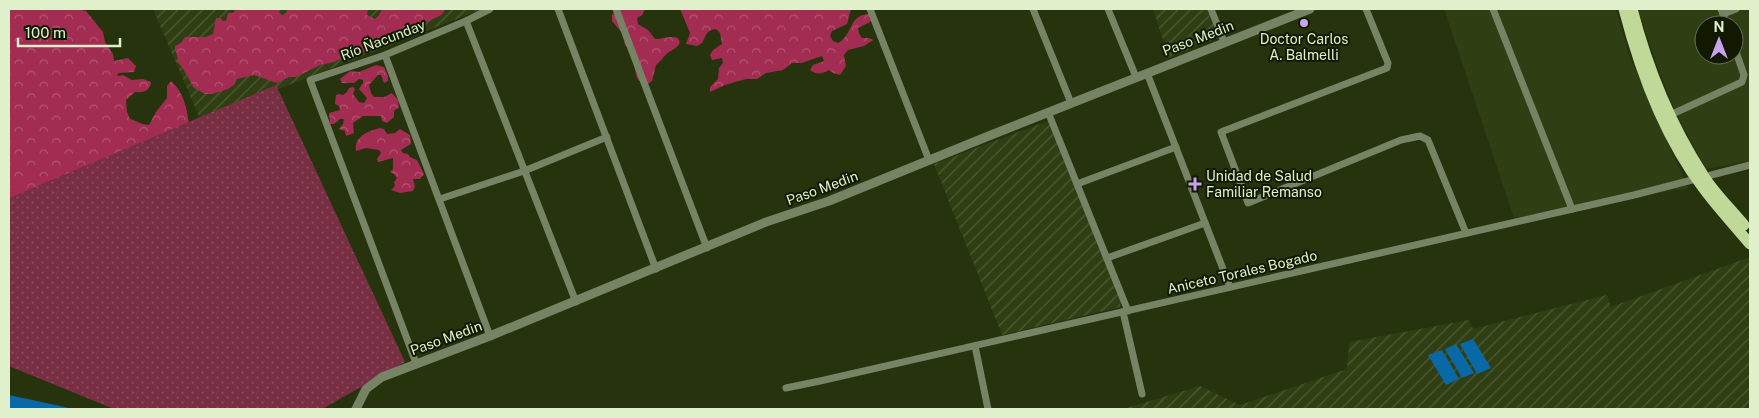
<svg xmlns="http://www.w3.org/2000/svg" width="1759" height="418" font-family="'Public Sans',sans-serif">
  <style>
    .built { fill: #303f13; fill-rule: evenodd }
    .industrial { fill: url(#industrial-furrows) }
    .forest { fill: url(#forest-crowns) }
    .park { fill: url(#park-dots) }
    .water { fill: #0969a6 }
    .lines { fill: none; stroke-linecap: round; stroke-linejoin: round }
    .minor { stroke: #778365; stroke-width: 7 }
    .tertiary { stroke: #778365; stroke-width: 9 }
    .primary { stroke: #c0d999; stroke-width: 11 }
    .poi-dot { fill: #c8a6ef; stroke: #111a00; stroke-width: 2 }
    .labels { text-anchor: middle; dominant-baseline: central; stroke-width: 4; stroke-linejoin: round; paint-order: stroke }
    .street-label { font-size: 14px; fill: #e0f0ca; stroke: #111a00 }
    .poi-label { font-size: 14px; fill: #e0f0ca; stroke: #111a00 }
  </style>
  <defs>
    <pattern id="industrial-furrows" width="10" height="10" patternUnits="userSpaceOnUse" patternTransform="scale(1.25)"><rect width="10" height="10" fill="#303f13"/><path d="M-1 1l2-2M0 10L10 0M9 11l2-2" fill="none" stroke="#4e5b34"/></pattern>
    <pattern id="forest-crowns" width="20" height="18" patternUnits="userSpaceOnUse" patternTransform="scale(1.25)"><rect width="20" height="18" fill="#a22c52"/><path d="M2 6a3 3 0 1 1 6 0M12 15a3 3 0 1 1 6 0" fill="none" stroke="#b35571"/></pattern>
    <pattern id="park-dots" width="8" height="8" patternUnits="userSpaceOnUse" patternTransform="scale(1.25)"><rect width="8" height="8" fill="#782f43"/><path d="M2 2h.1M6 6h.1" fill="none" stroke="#8b4d5d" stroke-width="1.8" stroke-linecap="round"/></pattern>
  </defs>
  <rect width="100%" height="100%" fill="#26330c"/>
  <g class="built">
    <polygon points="1444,9 1616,9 1629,55 1688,188 1514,218"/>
    <path d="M1638 9H1750V161L1706 169 1675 111 1658 68ZM1704 25H1734V55H1704Z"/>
  </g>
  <g class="industrial">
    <polygon points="153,9 482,9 205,118 200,119"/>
    <polygon points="1153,9 1209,9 1219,37 1169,58"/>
    <polygon points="1048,121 1121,301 1120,307 1002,335 934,164"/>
    <polygon points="1750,257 1750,409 1123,409 1200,386 1240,405 1347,369 1349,342 1469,320 1473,329 1607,295 1611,307"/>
  </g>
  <g class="forest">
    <path d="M9 9H76L86 11 103 32 105 42 113 54 114 61 128 58 136 66 134 72 120 73 117 74 118 76 123 75 132 80 143 79 151 82C150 91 143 93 135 92L126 100 127 112 130 119C137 121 142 125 149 125L156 112 167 98V86L171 81C184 92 187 109 189 124L9 228Z"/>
    <path d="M236 9H281L279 12 282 15 287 13 286 9H368L367 15 375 19 379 15 382 9H446L441 15 429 21 409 26 396 32 384 44 371 47 363 53 349 54 334 62 320 65 296 77H289L277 83 254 75 237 79 234 85 228 89 212 94H205L194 88 182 67 177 62C179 56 174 52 175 46L181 43 185 37H206L213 34 216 18H220L223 21H226L228 13H233Z"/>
    <path d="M617 9H645L642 15 637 18 638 24 648 30 655 39C664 39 670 35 678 38L680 43C677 48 674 49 669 52 665 55 662 60 656 65L652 81 648 84 643 83 638 80 636 75 632 53 625 45 622 33 612 21V15Z"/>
    <path d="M680 9H851L847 24 832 31 830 36 833 41 838 43C854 34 848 15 869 14L873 18 870 22 858 28 859 33 862 38H868L873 40 864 46 848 50 844 55 846 66 840 75 833 73 829 70C822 74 816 75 810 70L813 65 824 61 822 56 802 63H792L783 70 766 73 757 79H746L725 85 710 92V87L718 79 719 68 723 63 722 58 712 60 710 55 713 50 722 44 720 33 716 29C706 30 706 36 702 43L697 46 686 44 690 33Z"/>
    <polygon points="376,65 384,67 388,76 388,81 384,83 381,75 378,75 369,85 371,93 374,97 384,97 392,93 398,100 399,107 394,111 394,117 387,123 382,121 381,116 363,116 353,123 354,133 346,136 345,131 339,129 343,124 344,119 340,119 334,124 330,124 329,113 340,110 339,106 335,104 336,95 339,94 343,95 347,92 349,88 353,87 355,89 353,94 359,102 364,103 367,98 359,89 363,83 363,80 359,79 354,83 342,83 340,79 350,71 359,72"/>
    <path d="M380 128 384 129 387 134 395 133 400 129 410 135 411 144 401 150 403 153 408 154 410 157 417 160 424 174 420 179H413L415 186 413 191 400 193 391 190 395 186 394 182 397 178 394 174 390 172 393 169V158L378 162 377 159 381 153 379 150 366 148 356 151C354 136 368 131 380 128Z"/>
  </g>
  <polygon class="park" points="276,85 405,362 322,409 114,409 9,366 9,198"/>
  <g class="water">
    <polygon points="1473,339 1491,368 1477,374 1460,344"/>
    <polygon points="1456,344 1474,373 1462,378 1445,349"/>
    <polygon points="1442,350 1459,379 1446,385 1428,355"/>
    <polygon points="9,395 74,409 9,409"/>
  </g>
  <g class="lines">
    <g class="minor">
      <polyline points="558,9 656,269"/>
      <polyline points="616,9 707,248"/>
      <polyline points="870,9 929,160"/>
      <polyline points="1033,9 1071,103"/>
      <polyline points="1108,9 1136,77"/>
      <polyline points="1211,9 1224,42"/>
      <polyline points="1366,9 1388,63 1387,68 1221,132 1248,203 1401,140 1420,136 1428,140 1466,233"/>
      <polyline points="1493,9 1572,209"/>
      <polyline points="1721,9 1727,25"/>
      <polyline points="1723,14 1736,9"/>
      <polyline points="466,21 576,302"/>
      <polyline points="385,55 490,336"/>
      <polyline points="1147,73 1230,287"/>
      <polyline points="1048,112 1128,311"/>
      <polyline points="1668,116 1742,82 1744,75 1734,46"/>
      <polyline points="1077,184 1176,147"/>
      <polyline points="440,199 524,171 607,137"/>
      <polyline points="1107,258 1205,223"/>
      <polyline points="1123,312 1142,394"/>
      <polyline points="975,346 988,409"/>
      <polyline points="416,363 310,80 385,55 466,21 490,9"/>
      <polyline points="786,388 820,381 1634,195 1750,165"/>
    </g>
    <polyline class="tertiary" points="356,409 366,389 382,377 490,336 766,222 829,201 991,135 1310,9"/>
    <g class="primary">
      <path d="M1624 9C1640 71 1664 137 1704 189 1718 208 1735 226 1750 244"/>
      <path d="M1632 9C1647 67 1670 124 1703 175 1714 193 1731 209 1744 225"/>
    </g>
  </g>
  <g class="poi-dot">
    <circle cx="1304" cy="23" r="5"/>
    <path d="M1192.5 176.5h5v5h5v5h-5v5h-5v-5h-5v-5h5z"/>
  </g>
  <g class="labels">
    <g class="street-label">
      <text transform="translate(1198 38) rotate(-21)">Paso Medin</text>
      <text transform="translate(383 40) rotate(-21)">Río Ñacunday</text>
      <text transform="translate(822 188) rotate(-20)">Paso Medin</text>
      <text transform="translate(1242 272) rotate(-13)">Aniceto Torales Bogado</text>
      <text transform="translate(446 338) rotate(-20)">Paso Medin</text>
    </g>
    <g class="poi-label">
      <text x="1304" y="39">Doctor Carlos<tspan x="1304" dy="16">A. Balmelli</tspan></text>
      <text x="1206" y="176" text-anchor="start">Unidad de Salud<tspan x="1206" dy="16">Familiar Remanso</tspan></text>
    </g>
  </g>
  <rect width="1759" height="418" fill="none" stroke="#e0f0ca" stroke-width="20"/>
  <g transform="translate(1719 40)"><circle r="24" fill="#111a00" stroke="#647051"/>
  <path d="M0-4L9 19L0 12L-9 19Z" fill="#c8a6ef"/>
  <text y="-8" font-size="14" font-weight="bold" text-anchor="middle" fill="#e0f0ca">N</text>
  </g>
  <path d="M18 38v8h102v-8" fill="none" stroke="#e0f0ca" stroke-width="2.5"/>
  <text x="25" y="38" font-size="15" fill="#e0f0ca" stroke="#111a00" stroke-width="4" paint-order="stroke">100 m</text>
</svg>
